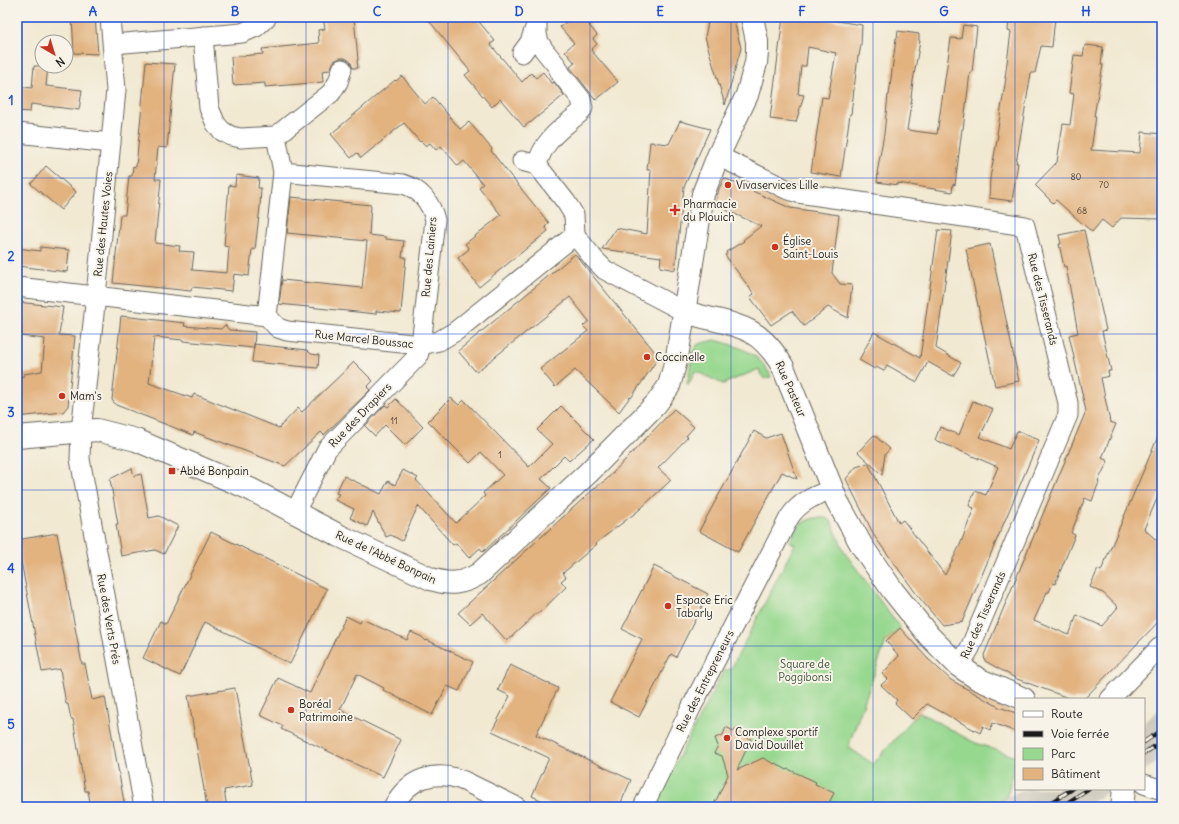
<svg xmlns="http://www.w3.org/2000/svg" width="1179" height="824" font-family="Delius,sans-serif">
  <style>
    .industrial { fill: #c8c4b8 }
    .green { fill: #97d88f; stroke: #5a7a56 }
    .building { fill: #e2b27f }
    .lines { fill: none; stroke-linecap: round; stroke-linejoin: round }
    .minor-casing { stroke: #67645c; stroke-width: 21 }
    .tertiary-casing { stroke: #67645c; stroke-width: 24 }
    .minor { stroke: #fff; stroke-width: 19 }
    .tertiary { stroke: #fff; stroke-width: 22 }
    .rail-casing { stroke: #1c1c1c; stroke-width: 4.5 }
    .rail { stroke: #f7f3e8; stroke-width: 3; stroke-dasharray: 9; stroke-linecap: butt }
    .grid { fill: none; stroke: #1d4ed8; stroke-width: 1; stroke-opacity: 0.55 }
    .poi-dot { fill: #c8321e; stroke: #f7f3e8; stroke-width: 1.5 }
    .labels { text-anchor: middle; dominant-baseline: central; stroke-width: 4; stroke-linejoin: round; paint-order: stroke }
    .number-label { font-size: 9px; fill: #4e4235 }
    .poi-label { font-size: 11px; fill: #1c1c1c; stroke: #f7f3e8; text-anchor: start }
    .street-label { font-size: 11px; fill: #1c1c1c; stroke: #f7f3e8 }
    .park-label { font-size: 11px; fill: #41543e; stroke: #f7f3e8 }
    .neatline { fill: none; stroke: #1d4ed8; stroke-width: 1.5 }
    .grid-label { font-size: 13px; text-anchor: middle; font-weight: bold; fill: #1d4ed8 }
  </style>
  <rect width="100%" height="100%" fill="#f7f3e8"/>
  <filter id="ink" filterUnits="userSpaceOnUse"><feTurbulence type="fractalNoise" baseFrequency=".025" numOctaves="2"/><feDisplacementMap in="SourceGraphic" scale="8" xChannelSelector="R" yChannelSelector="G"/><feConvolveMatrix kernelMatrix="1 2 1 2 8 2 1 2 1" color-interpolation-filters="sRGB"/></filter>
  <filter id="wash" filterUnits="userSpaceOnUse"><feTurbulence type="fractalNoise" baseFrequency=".012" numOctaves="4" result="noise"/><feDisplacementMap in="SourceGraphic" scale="16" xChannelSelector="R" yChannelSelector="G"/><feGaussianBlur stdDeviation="0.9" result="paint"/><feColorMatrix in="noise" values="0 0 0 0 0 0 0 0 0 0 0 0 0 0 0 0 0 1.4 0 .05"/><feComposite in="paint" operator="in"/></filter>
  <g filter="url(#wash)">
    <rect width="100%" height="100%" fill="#f1e9d2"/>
    <g class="industrial">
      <polygon points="1162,708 1162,760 1144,770 1144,721"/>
      <polygon points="1025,789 1112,789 1085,807 992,807 1007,797"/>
    </g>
    <g class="green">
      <path d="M715 340C738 346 761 353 771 377L764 379 759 369 723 384 695 371 689 384H687L693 351 698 344Z"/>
      <path d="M814 518H826L831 521 845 553 900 628 886 641 848 747 873 764 919 712 973 742 1016 757 1007 797 992 807H653L721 676 723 671 731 669 795 544 790 542C796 529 799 522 814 518Z"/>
    </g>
    <g id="blocks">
      <g class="building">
        <polygon points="72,17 95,17 98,54 74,53"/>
        <polygon points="323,17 354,17 358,60 357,60 358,68 353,68 350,61 345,58 340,58 334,61 330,70 322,71 323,82 265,87 265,83 233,85 231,57 263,54 262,49 319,43 318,30 325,29"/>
        <polygon points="426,17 475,17 495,41 490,44 522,82 531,73 536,78 543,72 552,84 554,82 564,95 530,123 530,122 524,127 500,99 492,107 465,75 470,71"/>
        <polygon points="572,17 598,17 589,25 597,35 593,39 597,44 591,50 618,82 596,100 570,67 575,63 565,51 574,43 560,27"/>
        <polygon points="709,17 733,17 741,48 725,105 705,37"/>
        <polygon points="783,17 812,17 862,25 861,45 859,56 858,56 851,114 850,114 841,177 811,172 822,97 828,98 836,53 808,47 806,66 801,66 798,94 804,95 796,122 770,119"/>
        <polygon points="1009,17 1055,17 1052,47 1041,46 1035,73 1031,73 1016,163 1018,163 1012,201 989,198 990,178 998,135 997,134 1006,78 1005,78 1011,32 1008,31"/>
        <polygon points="963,25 977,27 972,72 970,72 968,89 963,129 962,129 955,185 953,184 952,192 898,183 898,185 877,182 878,173 877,173 884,134 888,95 889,95 896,38 897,38 898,31 919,34 919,41 920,41 913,81 911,98 912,98 907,130 937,134 951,38 961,39"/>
        <polygon points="1085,45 1103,47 1101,65 1103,65 1094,116 1096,116 1091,150 1140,153 1142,132 1162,134 1162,219 1121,218 1112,228 1102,220 1092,232 1056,200 1053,203 1035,185 1057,162 1063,124 1070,125 1074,94 1069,93 1074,55 1083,56"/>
        <polygon points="146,62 175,64 167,148 158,147 155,179 161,179 155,243 180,246 179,251 194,252 192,270 227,273 229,247 224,246 229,185 235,186 236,175 259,178 258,188 261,188 260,207 255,250 252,249 249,276 234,274 232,291 192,287 191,291 113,283 120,215 125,215 129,176 132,176 133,166 136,167"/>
        <polygon points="34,66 48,66 46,86 82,90 79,110 31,104 30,112 17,111 17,86 32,88"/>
        <polygon points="402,76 425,104 433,97 460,129 469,122 492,149 491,151 509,174 549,223 545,227 548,231 479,287 458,258 469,249 465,244 501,215 479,187 483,184 464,161 458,166 441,146 436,150 430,143 426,146 421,141 420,142 404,123 361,158 357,153 351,158 331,134 395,80 396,81"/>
        <polygon points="680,121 710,129 684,187 675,270 660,267 661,257 602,249 616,228 647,234 651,170 647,170 650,142 669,144"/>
        <polygon points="46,166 76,192 61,210 31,184"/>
        <polygon points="724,178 790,208 839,215 832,273 840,284 852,285 848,318 828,307 804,326 792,311 771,325 750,297 754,294 725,255 727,254 726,252 744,241 743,240 761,226 715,205 719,189"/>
        <polygon points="291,197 371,205 369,235 386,237 386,239 404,241 402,257 406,257 401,313 376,311 376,314 279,304 282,280 362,288 367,241 287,233"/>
        <polygon points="938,230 952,231 936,348 961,363 953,376 928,362 917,382 887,365 884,371 876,367 875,369 859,360 874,332 920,358"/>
        <polygon points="1084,230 1106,330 1102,331 1111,371 1108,371 1109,376 1101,378 1110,422 1116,424 1102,458 1108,461 1098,481 1099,482 1092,501 1085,498 1071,533 1075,535 1055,584 1053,583 1049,592 1047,592 1034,620 1069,635 1077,615 1102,626 1118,607 1103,593 1090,587 1098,569 1101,571 1162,427 1162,487 1144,529 1162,545 1162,618 1084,699 1071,699 1017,679 985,661 984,655 1086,411 1069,335 1078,333 1066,266 1064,267 1059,244 1061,244 1059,235"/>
        <polygon points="990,244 1019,381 995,386 966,249"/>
        <polygon points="40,247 69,250 67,272 17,266 17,248 40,251"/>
        <polygon points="575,254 659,357 631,398 630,397 619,412 575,370 555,387 540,369 588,331 583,326 589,321 570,297 476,372 458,351"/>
        <polygon points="17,302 63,307 59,335 75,336 68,406 63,412 17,417 17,377 24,376 24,374 42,371 45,339 21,336 21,331 17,331"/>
        <polygon points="121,316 185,323 184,326 221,329 225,325 229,330 255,332 254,348 183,341 183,340 154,337 149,383 192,398 194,394 279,428 298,408 302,412 354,362 373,381 367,387 370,390 324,435 321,432 285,466 194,432 193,435 116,405 112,400"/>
        <polygon points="254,344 307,350 311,354 319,355 318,368 252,362"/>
        <polygon points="451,398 459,405 464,400 529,467 552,444 537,430 561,406 594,439 569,461 564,456 541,479 551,488 483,552 480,548 469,558 456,543 453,545 418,506 402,541 391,535 386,537 373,512 367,526 350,518 354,509 335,500 339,494 336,493 344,476 381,494 388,481 395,485 403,470 418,478 416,480 456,523 485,496 483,493 503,475 481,452 470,463 428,421"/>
        <polygon points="396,399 423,427 405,445 385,425 375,436 365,426 385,405 388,407"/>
        <polygon points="973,401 993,409 980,437 1009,449 1017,431 1039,440 962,622 942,625 918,596 875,537 846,479 856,467 868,463 899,523 903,520 945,575 960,545 974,508 969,506 975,491 986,495 998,467 935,440 940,427 959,435"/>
        <polygon points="674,409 694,427 686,436 688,437 658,468 671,480 638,511 596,543 597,544 563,573 566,577 561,581 566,587 539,613 538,612 507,641 482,613 470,624 458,613 596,487 606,480"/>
        <polygon points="754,431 766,438 781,433 797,479 782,472 738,552 699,531"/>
        <polygon points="874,435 890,449 885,454 882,475 858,452"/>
        <polygon points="132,468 134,476 141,474 149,518 159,516 178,526 164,554 155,550 121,556 116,524 118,524 110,479"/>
        <polygon points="211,532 327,589 290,664 205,622 180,676 143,658 161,621 166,624"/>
        <polygon points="57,533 82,664 85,664 92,700 105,697 125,807 91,807 88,791 85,791 73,719 71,719 68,704 66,704 60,669 42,672 17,540"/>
        <polygon points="654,566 708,594 676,657 671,654 639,717 610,702 642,639 622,629"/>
        <polygon points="346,616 360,623 362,619 407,640 411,632 422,637 426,641 427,640 473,662 459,691 447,686 432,715 383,690 384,688 357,674 340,710 401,740 383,777 281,729 283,726 260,715 278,678 310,693"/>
        <polygon points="900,628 928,659 951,680 999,707 1016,713 1016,732 993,723 990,730 983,726 980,733 927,704 912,719 895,703 897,700 881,685 888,679 882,674 899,656 886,641"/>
        <polygon points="510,665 558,688 536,735 631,780 619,807 555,807 532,796 549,758 492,731 510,696 498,690"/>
        <polygon points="235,688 253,785 224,790 227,807 207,807 188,696"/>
        <polygon points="726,727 733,731 740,728 743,735 751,739 737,770 763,758 774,764 775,763 787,770 788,769 816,782 815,784 834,793 827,807 713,807 728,775 722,756 714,753 718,746 715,738 723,735"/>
      </g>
    </g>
  </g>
  <g filter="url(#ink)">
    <use href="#blocks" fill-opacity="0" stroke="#67645c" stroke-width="1"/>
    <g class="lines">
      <g class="minor-casing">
        <g id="minor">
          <polyline points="110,17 116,90 96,296 81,431 80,459 144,807"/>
          <polyline points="203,36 209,108 216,124 222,131 231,136 241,138 276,136"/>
          <polyline points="113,44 242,33 256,27 267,17"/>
          <polyline points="522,53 530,42 536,25"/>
          <polyline points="17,133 111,143"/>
          <polyline points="276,136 331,93 338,82 342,69"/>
          <polyline points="718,156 786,189 798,193 1025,226 1068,403 1068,415 970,648 959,666"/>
          <polyline points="522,161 537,165 566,202 574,215 575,235"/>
          <path d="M537 165C544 139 561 129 581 112L583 108 581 99 561 74 557 66 544 50 539 42 537 34V17"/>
          <path d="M283 172 403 184C420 189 431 203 435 220L421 345 418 356 327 449 295 512"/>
          <polyline points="575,235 594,259 605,270 685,312"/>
          <polyline points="17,287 267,316 278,328 287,331 421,345 439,341 456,331 575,235"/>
          <polyline points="267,316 283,172 276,136"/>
          <polyline points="1110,699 1162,645"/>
          <polyline points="1144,784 1162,790"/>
          <path d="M393 807C408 778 435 769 464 781L517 807"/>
          <path d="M643 807 691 708 789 518C799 502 814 496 832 489"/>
        </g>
      </g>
      <g class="tertiary-casing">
        <g id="tertiary">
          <path d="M685 312C731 326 756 320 783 367L837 501 862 546 893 591 929 636 959 666 978 679 1024 699"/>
          <path d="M17 437 97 430 136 440 250 489 340 536 431 579C450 585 462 584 479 574L588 473 656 404 669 386 677 357 703 194 718 156 747 95 756 63 757 53V41L752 17"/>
          <polyline points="1122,807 1124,789"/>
        </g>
      </g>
      <use href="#minor" class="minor"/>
      <use href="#tertiary" class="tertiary"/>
      <g class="rail-casing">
        <g id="rail">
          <polyline points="1144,742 1162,730"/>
          <polyline points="1144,753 1162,742"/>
          <polyline points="1044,807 1072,789"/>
          <polyline points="1061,807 1089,789"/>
        </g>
      </g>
      <use href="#rail" class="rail"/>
    </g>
  </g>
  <path class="grid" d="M164 17V807M306 17V807M448 17V807M590 17V807M731 17V807M873 17V807M1015 17V807M17 178H1162M17 334H1162M17 490H1162M17 646H1162"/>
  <g class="poi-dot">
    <circle cx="728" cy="185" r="4"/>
    <path d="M673 204h4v4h4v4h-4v4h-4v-4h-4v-4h4z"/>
    <circle cx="775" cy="247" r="4"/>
    <circle cx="647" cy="357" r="4"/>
    <circle cx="62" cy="396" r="4"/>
    <rect x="168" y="467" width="8" height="8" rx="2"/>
    <circle cx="668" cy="606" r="4"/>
    <circle cx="291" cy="710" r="4"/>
    <circle cx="727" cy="738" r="4"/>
  </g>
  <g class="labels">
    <g class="number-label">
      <text x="1076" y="176">80</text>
      <text x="1104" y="184">70</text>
      <text x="1082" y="210">68</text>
      <text x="394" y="420">11</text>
      <text x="500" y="454">1</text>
    </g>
    <g class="poi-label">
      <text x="736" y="185">Vivaservices Lille</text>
      <text x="683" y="204">Pharmacie<tspan x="683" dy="13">du Plouich</tspan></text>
      <text x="783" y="241">Église<tspan x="783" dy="13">Saint-Louis</tspan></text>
      <text x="655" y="357">Coccinelle</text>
      <text x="70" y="396">Mam's</text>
      <text x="180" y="471">Abbé Bonpain</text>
      <text x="676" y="600">Espace Eric<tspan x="676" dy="13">Tabarly</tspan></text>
      <text x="299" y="704">Boréal<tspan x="299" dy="13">Patrimoine</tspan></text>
      <text x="735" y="732">Complexe sportif<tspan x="735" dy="13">David Douillet</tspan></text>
    </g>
    <g class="street-label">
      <text transform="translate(103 224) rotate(-84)">Rue des Hautes Voies</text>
      <text transform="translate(429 257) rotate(-85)">Rue des Lainiers</text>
      <text transform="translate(1043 299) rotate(76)">Rue des Tisserands</text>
      <text transform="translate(364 339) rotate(6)">Rue Marcel Boussac</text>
      <text transform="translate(791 389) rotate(66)">Rue Pasteur</text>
      <text transform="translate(360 415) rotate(-46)">Rue des Drapiers</text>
      <text transform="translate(386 557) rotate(25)">Rue de l'Abbé Bonpain</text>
      <text transform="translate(983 615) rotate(-66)">Rue des Tisserands</text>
      <text transform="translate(109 619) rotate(80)">Rue des Verts Prés</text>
      <text transform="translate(705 681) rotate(-63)">Rue des Entrepreneurs</text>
    </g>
    <g class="park-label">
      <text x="805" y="664">Square de<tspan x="805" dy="13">Poggibonsi</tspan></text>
    </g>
  </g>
  <rect width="1179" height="824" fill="none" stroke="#f7f3e8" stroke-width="44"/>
  <rect x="1015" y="698" width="130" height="92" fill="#f7f3e8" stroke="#9f9d96"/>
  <rect x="1023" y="711" width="20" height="6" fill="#ffffff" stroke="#9f9d96"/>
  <text x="1051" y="718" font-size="12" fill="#1c1c1c">Route</text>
  <rect x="1023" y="731" width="20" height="6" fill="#1c1c1c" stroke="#9f9d96"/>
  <text x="1051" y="738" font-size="12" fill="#1c1c1c">Voie ferrée</text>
  <rect x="1023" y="748" width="20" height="12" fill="#97d88f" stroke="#9f9d96"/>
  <text x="1051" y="758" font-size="12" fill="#1c1c1c">Parc</text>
  <rect x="1023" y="768" width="20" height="12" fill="#e2b27f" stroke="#9f9d96"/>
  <text x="1051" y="778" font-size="12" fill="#1c1c1c">Bâtiment</text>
  <g transform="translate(54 54) rotate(142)"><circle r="19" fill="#f7f3e8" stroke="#9f9d96"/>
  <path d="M0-3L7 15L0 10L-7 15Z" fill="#c8321e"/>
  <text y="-6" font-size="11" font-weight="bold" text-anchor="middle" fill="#1c1c1c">N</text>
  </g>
  <rect x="22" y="22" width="1135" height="780" class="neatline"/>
  <g class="grid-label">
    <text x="93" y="16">A</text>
    <text x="235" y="16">B</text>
    <text x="377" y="16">C</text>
    <text x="519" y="16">D</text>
    <text x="660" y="16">E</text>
    <text x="802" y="16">F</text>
    <text x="944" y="16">G</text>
    <text x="1086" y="16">H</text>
    <text x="11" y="105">1</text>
    <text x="11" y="261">2</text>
    <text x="11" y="417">3</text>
    <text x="11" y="573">4</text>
    <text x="11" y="729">5</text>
  </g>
</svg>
